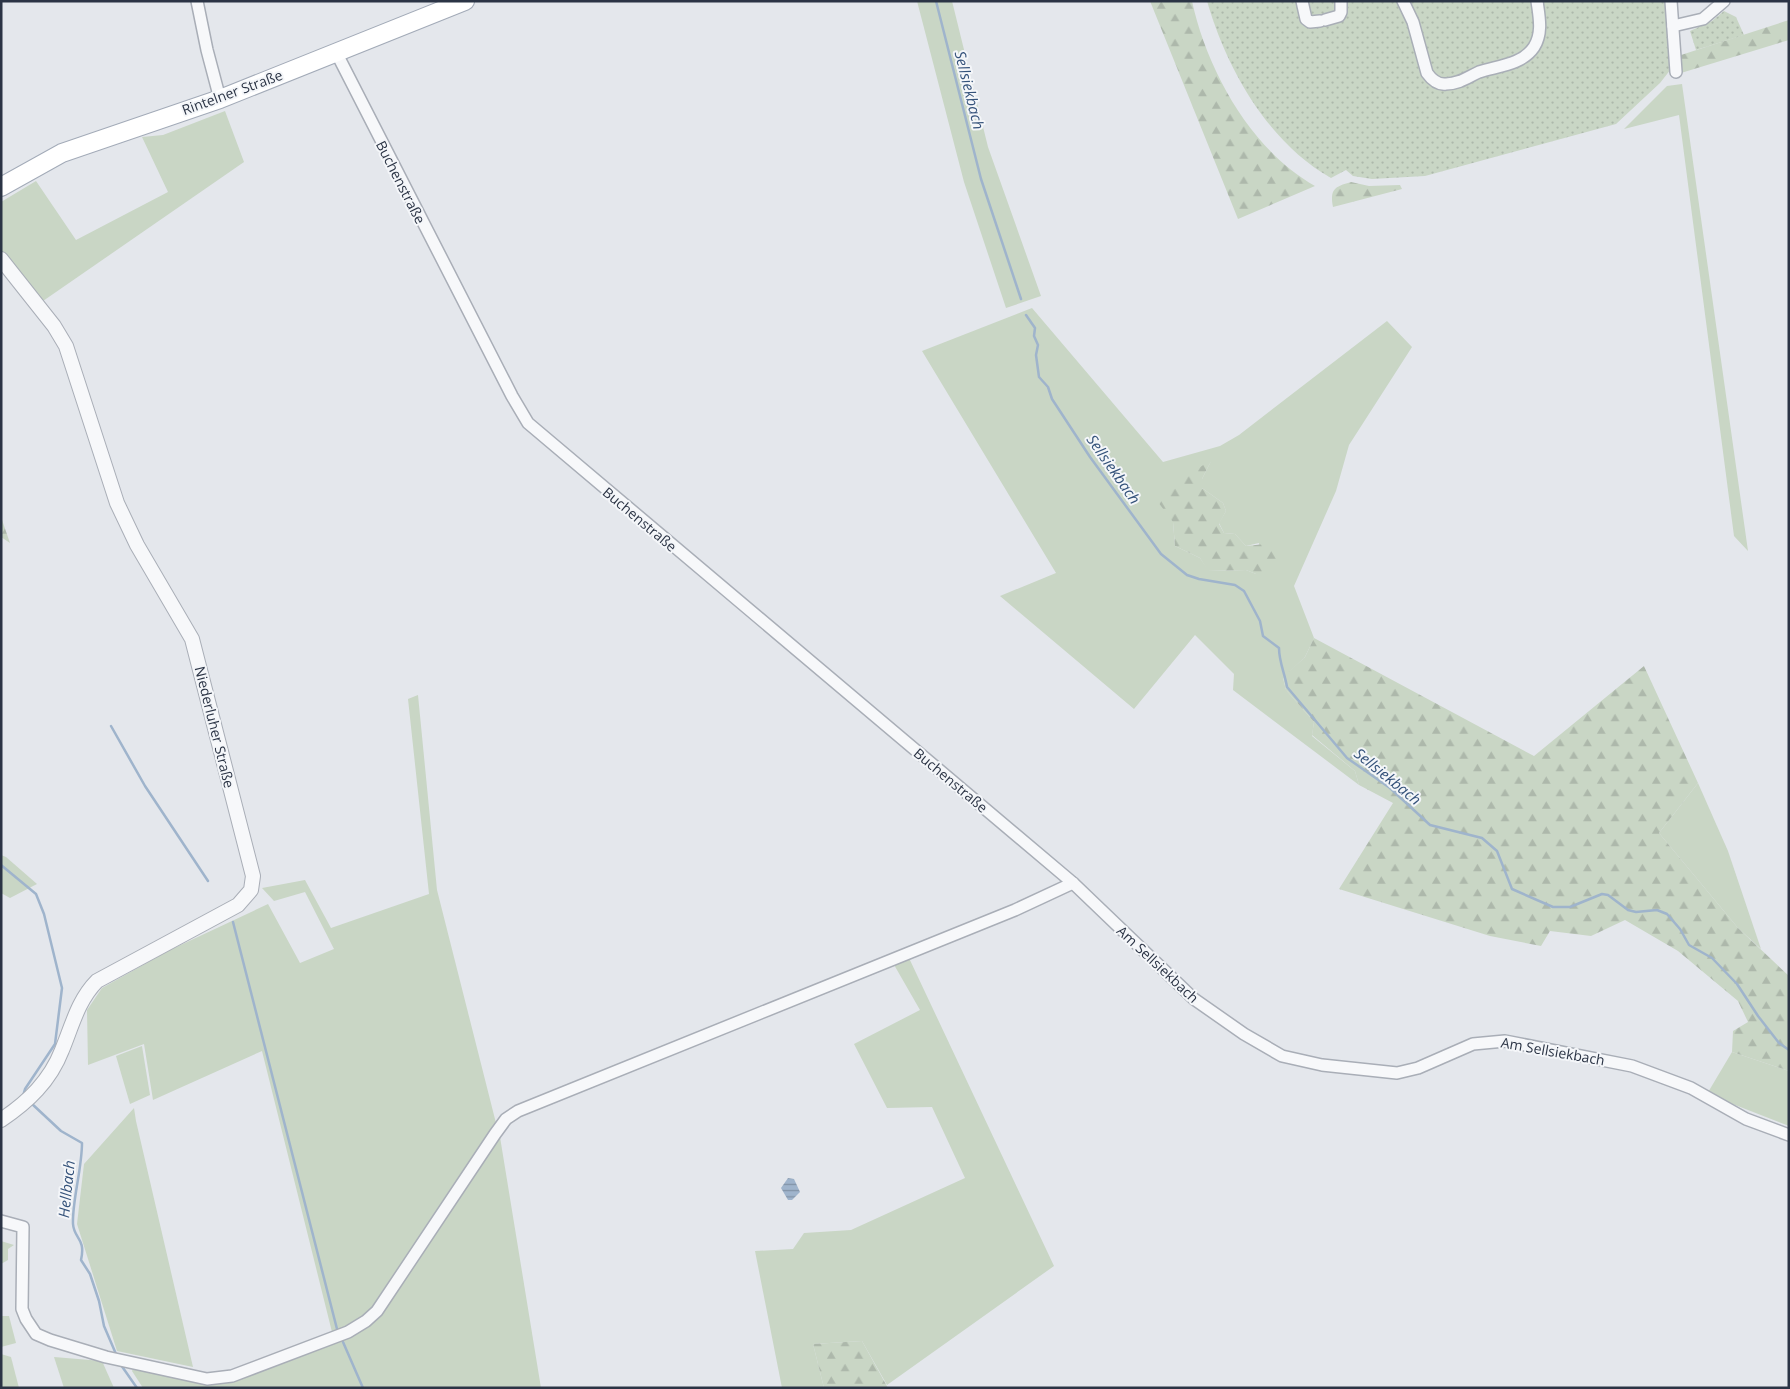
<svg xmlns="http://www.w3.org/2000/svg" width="1790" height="1389" font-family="'Open Sans',sans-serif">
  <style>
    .grass { fill: #c9d6c5; fill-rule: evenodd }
    .forest { fill: url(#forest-firs) }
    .park { fill: url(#park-dots) }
    .water { fill: url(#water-rules) }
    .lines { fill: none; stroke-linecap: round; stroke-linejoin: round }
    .stream { stroke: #9fb4cc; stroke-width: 2.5 }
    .minor-casing { stroke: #a9aeb7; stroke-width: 14 }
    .tertiary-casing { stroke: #a9aeb7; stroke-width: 16 }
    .primary-casing { stroke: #a3abb8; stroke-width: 20 }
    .minor { stroke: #f7f8fa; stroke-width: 11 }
    .tertiary { stroke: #f7f8fa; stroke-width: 14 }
    .primary { stroke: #fff; stroke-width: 18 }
    .labels { text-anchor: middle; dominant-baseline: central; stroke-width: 4; stroke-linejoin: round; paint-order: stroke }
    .street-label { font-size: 14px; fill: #2b3445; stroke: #f4f6f9 }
    .water-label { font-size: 15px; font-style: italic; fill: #34527a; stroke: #f4f6f9 }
  </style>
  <defs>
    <pattern id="forest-firs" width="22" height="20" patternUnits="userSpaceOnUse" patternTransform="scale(1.25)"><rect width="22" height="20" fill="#c9d6c5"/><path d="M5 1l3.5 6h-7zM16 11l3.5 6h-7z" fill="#adb8ab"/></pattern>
    <pattern id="park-dots" width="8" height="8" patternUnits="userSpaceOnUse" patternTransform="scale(1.25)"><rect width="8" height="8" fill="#c9d6c5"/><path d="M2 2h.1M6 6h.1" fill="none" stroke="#adb8ab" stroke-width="1.8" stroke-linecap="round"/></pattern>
    <pattern id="water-rules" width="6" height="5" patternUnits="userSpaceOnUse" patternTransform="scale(1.25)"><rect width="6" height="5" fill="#9fb4cc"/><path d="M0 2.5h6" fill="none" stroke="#8293a7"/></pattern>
  </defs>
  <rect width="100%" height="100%" fill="#e4e7ec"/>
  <g class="grass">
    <polygon points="917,1 952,1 988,147 1041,296 1006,308 964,182"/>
    <polygon points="1682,84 1748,551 1734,536 1679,115 1624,129 1667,86"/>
    <polygon points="225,111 244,162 43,301 1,255 1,202 36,181 76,240 168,192 142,137 163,135"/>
    <path d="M1032 308 1163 462 1220 446 1239 435 1387 321 1412 347 1349 445 1336 491 1294 586 1314 638 1305 657 1283 678 1286 690 1314 722 1312 736 1355 771 1359 785 1233 690 1234 674 1195 635 1134 709 1000 596 1056 573 922 351ZM1211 461 1202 479V488L1223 503 1226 511 1219 523 1224 533 1235 534 1246 546 1259 543 1256 574 1246 570 1209 571 1200 558 1175 546 1173 522Z"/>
    <polygon points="418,695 437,890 497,1127 370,1312 354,1323 332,1332 262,1051 153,1100 144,1044 88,1065 87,1010 102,988 170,950 268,904 300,963 334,949 305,892 274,901 262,888 305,880 331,928 429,894 408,699"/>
    <polygon points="1698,783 1728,851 1761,949 1738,928 1659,833"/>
    <polygon points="1,855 6,857 37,884 10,898 1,893"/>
    <polygon points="909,958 1054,1266 887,1385 862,1341 813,1344 824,1388 782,1388 755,1251 793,1249 804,1233 851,1230 965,1178 932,1107 887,1108 854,1044 920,1010 893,963"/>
    <polygon points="142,1046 150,1095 130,1104 116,1056"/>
    <polygon points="1732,1052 1789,1071 1789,1126 1707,1094"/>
    <polygon points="134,1108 136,1121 193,1367 117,1351 77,1224 84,1164"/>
    <polygon points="500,1137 541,1388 143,1388 132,1371 134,1366 210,1383 356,1332"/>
    <polygon points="1,1241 14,1245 8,1249 8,1260 1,1264"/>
    <polygon points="1,1316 9,1316 16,1343 1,1347"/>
    <polygon points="1,1354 11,1357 19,1388 1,1388"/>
    <polygon points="54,1357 102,1361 114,1388 64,1388"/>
  </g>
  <g class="forest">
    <path d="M1150 1H1192C1207 71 1252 151 1315 186L1238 219Z"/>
    <polygon points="1789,20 1789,40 1681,73 1678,56"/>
    <path d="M1351 182 1369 186 1400 185 1402 189 1333 207C1330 189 1334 187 1351 182Z"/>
    <polygon points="1212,459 1202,479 1202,488 1223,503 1226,511 1219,524 1224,533 1235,534 1246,546 1274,543 1281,562 1271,572 1256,574 1246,570 1208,571 1200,558 1175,546 1173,522 1158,502 1193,472"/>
    <polygon points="1,517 10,543 1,537"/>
    <polygon points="1314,638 1534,756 1644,666 1698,783 1659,833 1738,928 1789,976 1789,1071 1732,1052 1733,1031 1748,1022 1738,1001 1678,951 1625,920 1591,936 1550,931 1541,946 1490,936 1339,889 1393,803 1359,785 1355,771 1312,735 1314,722 1286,690 1283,677 1305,657"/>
    <polygon points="862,1341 888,1388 824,1388 813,1344"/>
  </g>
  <g class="park">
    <path d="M1207 1H1668L1671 69 1660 83 1616 124 1425 176 1372 179 1353 176 1346 170 1331 178C1268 142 1227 70 1207 1Z"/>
    <polygon points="1724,11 1736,17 1744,35 1696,50 1690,31 1712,21"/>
  </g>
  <polygon class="water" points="788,1178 794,1179 800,1192 792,1200 788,1200 781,1188"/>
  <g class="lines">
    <g class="stream">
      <polyline points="936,1 981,179 1021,299"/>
      <path d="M1026 315 1035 328 1034 336 1038 345 1036 355 1039 377 1048 387 1052 399 1090 457 1161 554 1187 575 1199 579 1235 585 1244 591 1260 621 1263 636 1279 648C1279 662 1285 674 1287 687L1347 758 1390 788 1430 825 1482 838 1497 851 1512 889 1553 907H1570L1602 894 1608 895 1628 910 1636 912 1657 910 1667 914 1680 929 1689 945 1712 958 1737 984 1758 1016 1779 1043 1789 1050"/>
      <polyline points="111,726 145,786 208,881"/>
      <polyline points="1,865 36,894 44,914 62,988 55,1044 25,1089 23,1096"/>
      <polyline points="233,922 337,1329"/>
      <path d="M31 1103 61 1131 82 1143C82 1169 72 1201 73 1224 74 1239 86 1238 81 1260L90 1274 99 1301 104 1326 116 1354"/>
      <polyline points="343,1342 363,1388"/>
      <polyline points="121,1365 137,1388"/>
    </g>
    <g class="minor-casing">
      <g id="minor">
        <polyline points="197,1 207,50 220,99"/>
        <polyline points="1302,1 1306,19 1310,22 1320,21"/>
        <path d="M1403 1 1413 22 1427 73C1432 80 1438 85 1446 84 1459 84 1468 77 1479 72 1497 66 1522 65 1534 47 1543 33 1539 16 1537 1"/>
        <polyline points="1671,1 1676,72"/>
        <polyline points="1325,20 1339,16 1341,12 1341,1"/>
        <polyline points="1673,26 1703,19 1724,1"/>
        <polyline points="336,52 512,396 528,423 1073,883 1194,999 1244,1034 1282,1056 1322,1065 1397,1073 1418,1068 1473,1044 1505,1041 1632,1066 1691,1088 1746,1119 1789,1135"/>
        <polyline points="1,1221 23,1227 22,1309 26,1319 36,1334 50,1340 106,1357 207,1379 232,1376 348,1332 366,1321 377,1311 495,1134 506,1119 518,1111 1015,910 1073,883"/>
      </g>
    </g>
    <g class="tertiary-casing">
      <path id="tertiary" d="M1 259 54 326 66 346 117 503 137 545 192 639 253 876 251 890 238 905 97 981C78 1000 72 1026 62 1050 50 1081 28 1102 1 1120"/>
    </g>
    <g class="primary-casing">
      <polyline id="primary" points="1,187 62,153 220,99 465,1"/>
    </g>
    <use href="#minor" class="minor"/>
    <use href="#tertiary" class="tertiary"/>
    <use href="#primary" class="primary"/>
  </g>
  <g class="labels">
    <g class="street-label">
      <text transform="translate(232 92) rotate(-20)">Rintelner Straße</text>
      <text transform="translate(401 182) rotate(63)">Buchenstraße</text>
      <text transform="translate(640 519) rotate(40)">Buchenstraße</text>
      <text transform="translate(215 727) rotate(76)">Niederluher Straße</text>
      <text transform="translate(951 780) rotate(40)">Buchenstraße</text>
      <text transform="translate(1158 964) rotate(43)">Am Sellsiekbach</text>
      <text transform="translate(1553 1051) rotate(10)">Am Sellsiekbach</text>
    </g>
    <g class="water-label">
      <text transform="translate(970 90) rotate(76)">Sellsiekbach</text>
      <text transform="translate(1114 469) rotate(55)">Sellsiekbach</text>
      <text transform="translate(1388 776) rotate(39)">Sellsiekbach</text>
      <text transform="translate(66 1189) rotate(-84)">Hellbach</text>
    </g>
  </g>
  <rect width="1790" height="1389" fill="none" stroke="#2b3445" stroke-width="5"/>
</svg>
